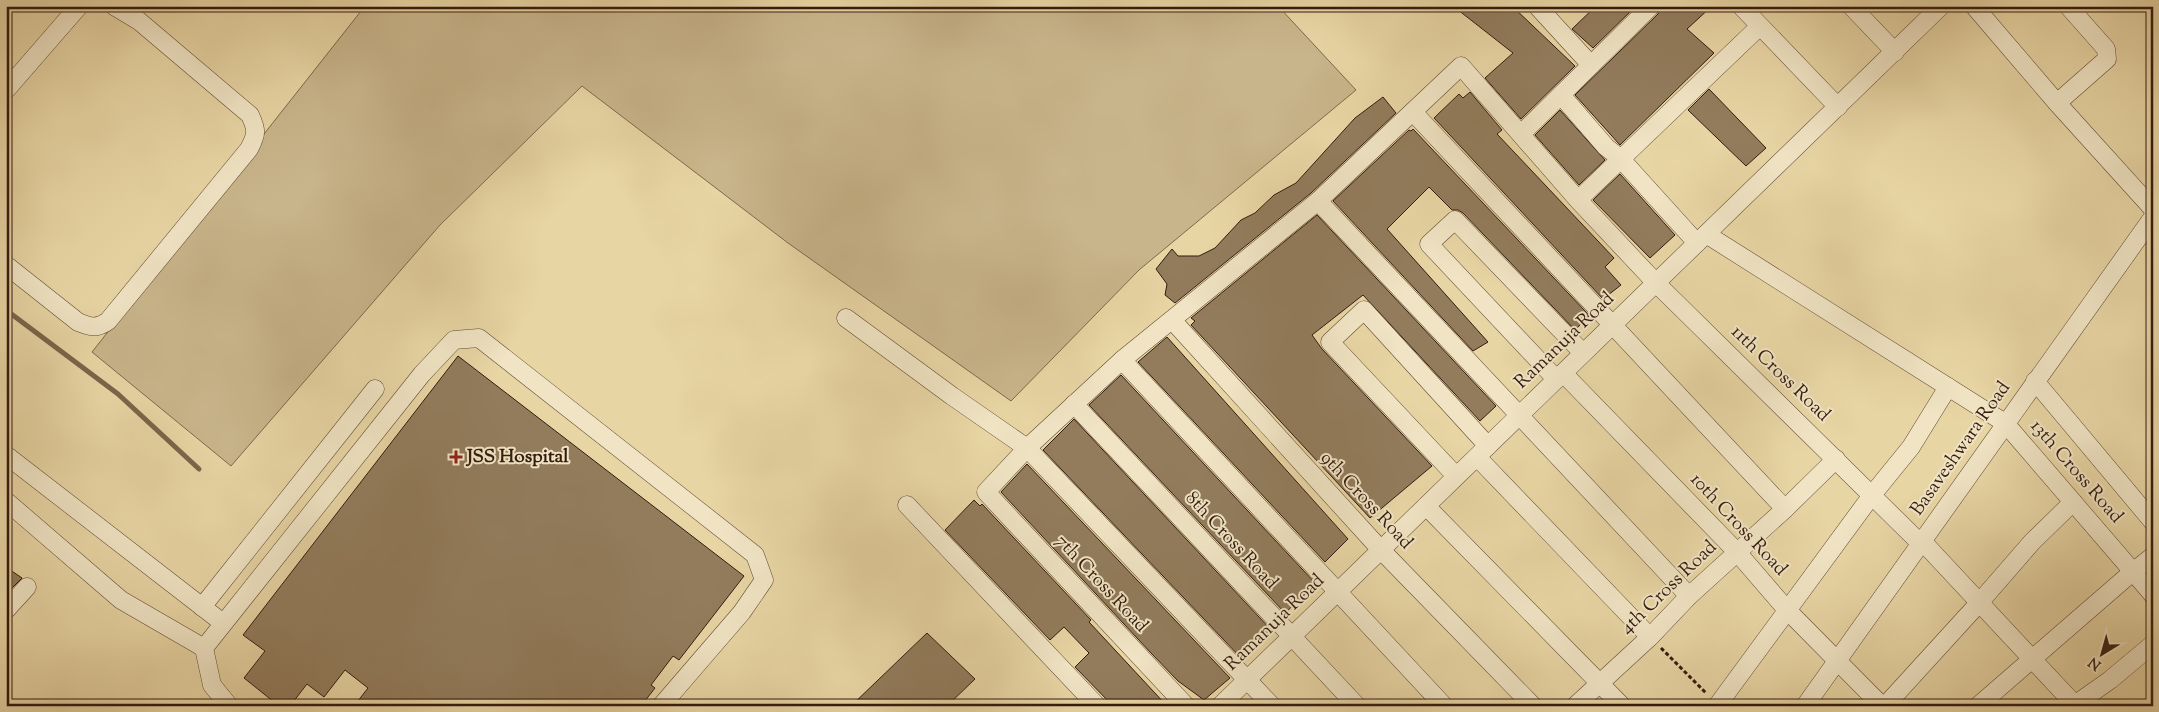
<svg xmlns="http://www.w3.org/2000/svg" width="2159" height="712" font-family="'Sorts Mill Goudy',serif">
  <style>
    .green { fill: #c9b58b; stroke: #7e684d }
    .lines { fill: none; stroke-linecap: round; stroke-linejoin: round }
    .stream { stroke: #7b654a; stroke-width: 5 }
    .building { fill: #927c5c; stroke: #341b0f }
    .minor-casing { stroke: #614a34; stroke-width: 19 }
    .path { stroke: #341b0f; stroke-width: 3; stroke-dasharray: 4 2.5; stroke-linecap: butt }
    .minor { stroke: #f0e4c4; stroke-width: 18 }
    .poi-dot { fill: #8f2418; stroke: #f0e4c4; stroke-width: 2 }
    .labels { text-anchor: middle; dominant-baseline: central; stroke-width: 4; stroke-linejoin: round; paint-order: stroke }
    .street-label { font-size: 19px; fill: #341b0f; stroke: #f0e4c4 }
    .poi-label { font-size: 19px; font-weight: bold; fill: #341b0f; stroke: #f0e4c4; text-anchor: start }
  </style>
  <rect width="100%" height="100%" fill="#e8d5a4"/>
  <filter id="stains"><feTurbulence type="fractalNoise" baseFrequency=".004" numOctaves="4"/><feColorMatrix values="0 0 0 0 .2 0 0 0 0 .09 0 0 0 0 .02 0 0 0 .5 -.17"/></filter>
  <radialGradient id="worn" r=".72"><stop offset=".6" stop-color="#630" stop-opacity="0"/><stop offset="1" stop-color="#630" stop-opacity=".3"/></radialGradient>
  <polygon class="green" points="365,6 1278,6 1356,90 1139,270 1011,401 788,243 582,86 440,225 231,466 92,352"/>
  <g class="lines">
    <polyline class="stream" points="6,310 118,394 199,469"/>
  </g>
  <g class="building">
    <polygon points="1453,6 1512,6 1575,66 1521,119 1485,78 1513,53"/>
    <polygon points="1596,6 1636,6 1593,48 1572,29"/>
    <polygon points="1661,6 1712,6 1687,29 1714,53 1620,145 1575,95 1658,14"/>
    <polygon points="1709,89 1766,148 1746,166 1688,110"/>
    <polygon points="1470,92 1502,130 1497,134 1614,258 1605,267 1621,285 1603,299 1434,118 1459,94 1463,98"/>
    <polygon points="1383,97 1396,113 1311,193 1175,303 1165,295 1167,284 1156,269 1172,249 1178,256 1199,256 1215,248 1241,220 1255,213 1274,195 1296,183 1355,118"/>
    <polygon points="1560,110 1605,160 1579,185 1535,135"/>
    <polygon points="1413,129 1586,312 1589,316 1575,330 1463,213 1458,210 1452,210 1429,187 1387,229 1488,342 1473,351 1333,201 1409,130 1411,131"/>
    <polygon points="1620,174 1675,235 1650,258 1593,200"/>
    <polygon points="1317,215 1496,406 1480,421 1363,295 1312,335 1322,349 1432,466 1370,518 1191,325 1195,321 1191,318"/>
    <polygon points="1167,337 1348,539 1325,562 1138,362"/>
    <polygon points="458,356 744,576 679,660 673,656 651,685 655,688 641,706 354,706 368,688 345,670 324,697 307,684 290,706 279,706 244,678 265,651 243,635"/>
    <polygon points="1121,375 1316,584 1285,613 1089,405"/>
    <polygon points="1074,419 1273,632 1243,660 1043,450"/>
    <polygon points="1027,464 1230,678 1204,700 1178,681 1151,653 1001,492"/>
    <polygon points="974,500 980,506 982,504 1091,620 1089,622 1167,706 1113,706 1075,667 1089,653 1064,627 1050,640 945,530"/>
    <polygon points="6,567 22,578 6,594"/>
    <polygon points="927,633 975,679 947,706 851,706"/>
  </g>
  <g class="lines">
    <g class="minor-casing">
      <g id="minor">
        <polyline points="1537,6 1591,65"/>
        <polyline points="1741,6 1838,107"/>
        <polyline points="1851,6 1895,52"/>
        <polyline points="1974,6 2057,103 2153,209"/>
        <polyline points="6,90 79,6"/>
        <polyline points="1561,95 1606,147 1621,159 1697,243"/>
        <polyline points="2057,103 2107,59 2106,49 2068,6"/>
        <polyline points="1413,112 1785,509"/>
        <polyline points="1521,134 1651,6"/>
        <polyline points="1578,200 1760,26"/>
        <polyline points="1318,201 1689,596"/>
        <polyline points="1706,234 2005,423 2153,595"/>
        <path d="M6 265 78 322C90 327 97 329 108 321L249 149C257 134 257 130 250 115L139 21 114 6"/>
        <polyline points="846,318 952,396 1027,448 1272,706"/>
        <polyline points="1173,321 1381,550 1533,706"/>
        <polyline points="1122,360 1444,706"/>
        <polyline points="1563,373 1737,552 1787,610 1882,706"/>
        <polyline points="1556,379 1429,244 1455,220 1583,353"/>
        <polyline points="2035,381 2153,522"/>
        <polyline points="1074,404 1357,706"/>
        <polyline points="6,455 223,623"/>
        <polyline points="1477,457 1650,637"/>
        <polyline points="1456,476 1330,342 1364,310 1488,446"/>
        <polyline points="6,501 121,600 204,648"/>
        <polyline points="907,505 1097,706"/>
        <polyline points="1426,506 1622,706"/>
        <polyline points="202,607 375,389"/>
        <polyline points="6,610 27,587"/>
        <polyline points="229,706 212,685 204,648 422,374 454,340 479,338 755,555 764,580 742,612 661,706"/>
        <polyline points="1186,706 986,492 1027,448 1122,360 1318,201 1461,66 1578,200 1656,283 1914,537 1922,541 2076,706"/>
        <polyline points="1220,706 1941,6"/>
        <polyline points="1575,706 1650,637 1689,596 1785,509 1836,459"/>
        <polyline points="1717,706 1872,495 1911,447 1948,387"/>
        <polyline points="1805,706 2153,217"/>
        <polyline points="1885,706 1979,603 2032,542 2073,502"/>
        <polyline points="1978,706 2129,575 2153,556"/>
        <polyline points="2073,706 2110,680 2153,644"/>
      </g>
    </g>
    <polyline class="path" points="1661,648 1706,693"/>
    <use href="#minor" class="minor"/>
  </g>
  <path class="poi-dot" d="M453.5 449.5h5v5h5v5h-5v5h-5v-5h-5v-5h5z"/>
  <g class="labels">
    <g class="street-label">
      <text transform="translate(1565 341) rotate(-44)">Ramanuja Road</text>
      <text transform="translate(1780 374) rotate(44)">11th Cross Road</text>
      <text transform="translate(1961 449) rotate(-55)">Basaveshwara Road</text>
      <text transform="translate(2076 472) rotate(49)">13th Cross Road</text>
      <text transform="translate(1366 501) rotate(47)">9th Cross Road</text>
      <text transform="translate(1738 525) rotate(47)">10th Cross Road</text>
      <text transform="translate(1231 541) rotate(47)">8th Cross Road</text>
      <text transform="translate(1101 584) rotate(47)">7th Cross Road</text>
      <text transform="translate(1669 588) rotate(-44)">4th Cross Road</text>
      <text transform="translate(1275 623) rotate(-44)">Ramanuja Road</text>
    </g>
    <g class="poi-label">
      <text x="467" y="457">JSS Hospital</text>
    </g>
  </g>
  <rect width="2159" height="712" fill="none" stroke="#e8d5a4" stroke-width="25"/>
  <rect x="8" y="8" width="2144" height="697" fill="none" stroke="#341b0f" stroke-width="2.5"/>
  <rect x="12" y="12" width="2134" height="687" fill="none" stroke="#341b0f"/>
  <g transform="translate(2102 654) rotate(217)" stroke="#f0e4c4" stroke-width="4" paint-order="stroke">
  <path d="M0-4L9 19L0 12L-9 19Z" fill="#341b0f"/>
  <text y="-8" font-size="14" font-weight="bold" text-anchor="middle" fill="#341b0f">N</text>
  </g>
  <rect width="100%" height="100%" filter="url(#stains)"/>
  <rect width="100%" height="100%" fill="url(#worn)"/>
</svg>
